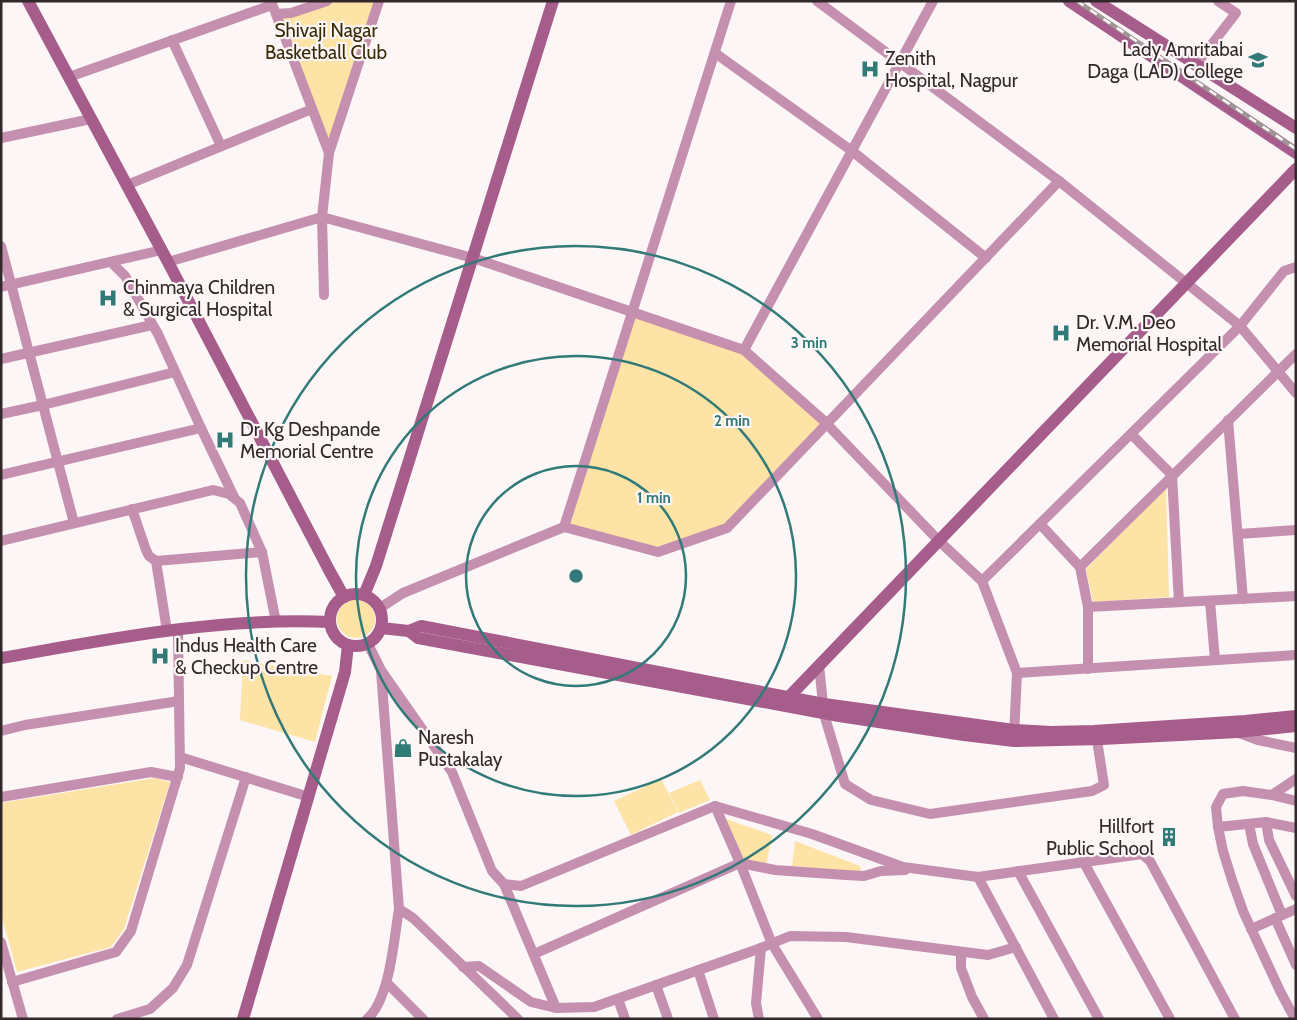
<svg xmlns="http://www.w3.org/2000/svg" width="1297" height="1020" font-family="Cabin,sans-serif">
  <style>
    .green { fill: #fee3a6 }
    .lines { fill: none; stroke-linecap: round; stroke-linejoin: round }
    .street { stroke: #c590af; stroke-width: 10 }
    .secondary { stroke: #a75d8c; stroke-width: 12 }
    .rail-casing { stroke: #9e9596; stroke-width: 4.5 }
    .rail { stroke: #fcf6f6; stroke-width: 2.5; stroke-dasharray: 8; stroke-linecap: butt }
    .ring { fill: none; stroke: #317a77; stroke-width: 2.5 }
    .labels { text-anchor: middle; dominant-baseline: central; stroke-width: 4.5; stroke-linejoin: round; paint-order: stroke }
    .park-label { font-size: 19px; fill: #392b06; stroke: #fcf6f6 }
    .poi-label { font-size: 19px; fill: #332829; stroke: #fcf6f6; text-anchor: start }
    .centre { fill: #317a77; stroke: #fcf6f6; stroke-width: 2.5 }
    .ring-label { font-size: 15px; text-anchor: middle; font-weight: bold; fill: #317a77; stroke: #fcf6f6; stroke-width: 4.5; stroke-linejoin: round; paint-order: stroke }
  </style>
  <rect width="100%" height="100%" fill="#fcf6f6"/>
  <g class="green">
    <polygon points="333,1 376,1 329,153 280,17"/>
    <polygon points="632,313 744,350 827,424 727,528 658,552 564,527"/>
    <polygon points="1166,488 1169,597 1093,602 1086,569"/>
    <circle cx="356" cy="619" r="19"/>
    <polygon points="243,660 332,676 315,742 240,720"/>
    <polygon points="155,778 170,782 124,929 111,947 17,972 1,914 1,803"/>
    <polygon points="661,779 678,812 631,835 614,801"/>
    <polygon points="700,780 710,800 679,813 669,793"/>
    <polygon points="726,819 772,835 766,866 742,861"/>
    <polygon points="795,841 860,866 861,870 860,872 792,866"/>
  </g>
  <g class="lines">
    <g class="street">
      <polyline points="271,1 329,153"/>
      <polyline points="817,1 1059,181 1240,326 1296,393"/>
      <polyline points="276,14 291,13 327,1"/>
      <polyline points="172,40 221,146"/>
      <polyline points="715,53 852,151 986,258"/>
      <polyline points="1195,66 1236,13 1218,1"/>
      <polyline points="69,77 272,5"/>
      <polyline points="1,138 91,119"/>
      <polyline points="127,185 312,109"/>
      <polyline points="1,246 74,523"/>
      <polyline points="168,262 322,217 473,258 744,350 823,420 939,541 982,581 1017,673 1014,736"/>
      <polyline points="1,287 162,250"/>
      <polyline points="324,295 322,217 329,153 379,1"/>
      <polyline points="744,350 933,1"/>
      <polyline points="1,359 152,325"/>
      <polyline points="1,414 43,405 175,372"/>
      <polyline points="1228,420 1243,599"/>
      <polyline points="201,428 234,497"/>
      <polyline points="1131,434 1172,475 1179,602"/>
      <polyline points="1,475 201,428 158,334 125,276 111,262"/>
      <polyline points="132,509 146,550 149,556 156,561 262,552"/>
      <polyline points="1040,524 1080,567 1088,607 1088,669"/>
      <polyline points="564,527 731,1"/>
      <polyline points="1238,534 1296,530"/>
      <polyline points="1,541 213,490 229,494 240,503 262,552 276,622"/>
      <polyline points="156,561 167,631"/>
      <polyline points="1080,567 1296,354"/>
      <polyline points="982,581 1240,326 1284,271 1296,267"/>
      <polyline points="1210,601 1215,660"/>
      <polyline points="1088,607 1296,596"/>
      <polyline points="380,608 403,593 564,527 658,552 727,528 1059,181"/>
      <polyline points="368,644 381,670 452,772 492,871 504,884 521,886 715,806 812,834 903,867 978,877 1142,854 1150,861 1235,1019"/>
      <polyline points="819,665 824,714 845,784 871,800 930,814 1092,791 1104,785 1097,740"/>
      <polyline points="381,671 399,909 413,918 518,1019"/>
      <polyline points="1017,673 1296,655"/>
      <polyline points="1,731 25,725 179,701"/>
      <polyline points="1239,733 1258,740 1296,748"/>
      <polyline points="180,757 309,797"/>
      <polyline points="1272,795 1296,801"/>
      <polyline points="1,797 151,772 178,777"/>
      <polyline points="715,806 740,863 775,870 846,875 864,876 881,871 905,870"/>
      <polyline points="1266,822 1269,840 1296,896"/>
      <polyline points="1249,824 1253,844 1282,915"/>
      <polyline points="1218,827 1266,822 1296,828"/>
      <polyline points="1083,861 1170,1019"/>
      <polyline points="1018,871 1099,1019"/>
      <polyline points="978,877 1054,1019"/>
      <polyline points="504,884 556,1008"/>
      <polyline points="1275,918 1296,965"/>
      <polyline points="1251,929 1296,909"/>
      <polyline points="1,942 23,1019"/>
      <polyline points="961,952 961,968 972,997 984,1019"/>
      <polyline points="534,954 740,863 772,944 818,1019"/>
      <polyline points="463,967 479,966 531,1002 556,1008 594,1007 761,948 790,936 846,937 988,955 1016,947"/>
      <polyline points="698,970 714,1019"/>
      <polyline points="12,982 116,952 131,931 180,768 178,630"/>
      <polyline points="387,983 423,1019"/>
      <polyline points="656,985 668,1019"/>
      <polyline points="618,999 625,1019"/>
      <polyline points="117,1019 150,1009 173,988 187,965 246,777"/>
      <path d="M367 1019C390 1000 394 938 399 909"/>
      <polyline points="759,1019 756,1003 761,948"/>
      <polyline points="1295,1019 1280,991 1243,911 1232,880 1223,851 1218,827 1216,807 1223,794 1243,791 1272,795 1296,779"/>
    </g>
    <g class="secondary">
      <polyline points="28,1 168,262 329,570 344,597"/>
      <polyline points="1069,1 1296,153"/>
      <polyline points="1096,1 1296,128"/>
      <circle cx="356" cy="620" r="26"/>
      <polyline points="364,595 376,566 553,1"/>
      <polyline points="381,628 409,631 421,626 824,704 1014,730 1051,732 1094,731 1245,721 1296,716"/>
      <polyline points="409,631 418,638 839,716 964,735 1014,741 1102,739 1238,732 1296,726"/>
      <path d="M1 658C110 639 220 617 330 622"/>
      <polyline points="784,702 1296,169"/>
      <polyline points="243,1019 345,672 348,645"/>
    </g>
    <g class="rail-casing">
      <polyline id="rail" points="1077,1 1296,149"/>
    </g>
    <use href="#rail" class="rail"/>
  </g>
  <g class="ring">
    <circle cx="576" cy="576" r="110"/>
    <circle cx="576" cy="576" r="220"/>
    <circle cx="576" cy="576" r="330"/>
  </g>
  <defs>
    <g id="university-bare" transform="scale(1.5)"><path d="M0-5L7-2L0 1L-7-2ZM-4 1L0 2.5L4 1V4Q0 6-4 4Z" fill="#317a77" stroke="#fcf6f6" stroke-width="2.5" paint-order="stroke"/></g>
    <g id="hospital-bare" transform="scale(1.5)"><path d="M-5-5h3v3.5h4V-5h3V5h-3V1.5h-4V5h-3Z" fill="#317a77" stroke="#fcf6f6" stroke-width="2.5" paint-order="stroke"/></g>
    <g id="shop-bare" transform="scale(1.5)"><path d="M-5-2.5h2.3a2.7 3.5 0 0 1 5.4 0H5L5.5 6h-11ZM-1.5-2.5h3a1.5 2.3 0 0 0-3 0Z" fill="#317a77" stroke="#fcf6f6" stroke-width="2.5" paint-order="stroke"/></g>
    <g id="building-bare" transform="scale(1.5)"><path d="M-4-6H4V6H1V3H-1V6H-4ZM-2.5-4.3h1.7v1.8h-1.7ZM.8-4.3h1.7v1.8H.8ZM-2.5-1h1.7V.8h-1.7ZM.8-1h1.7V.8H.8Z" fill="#317a77" stroke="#fcf6f6" stroke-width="2.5" paint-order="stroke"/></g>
  </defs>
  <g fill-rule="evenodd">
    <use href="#university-bare" x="1258" y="60"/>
    <use href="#hospital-bare" x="870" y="69"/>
    <use href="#hospital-bare" x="108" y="298"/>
    <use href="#hospital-bare" x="1061" y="333"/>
    <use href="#hospital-bare" x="225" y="440"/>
    <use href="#hospital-bare" x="160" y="656"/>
    <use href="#shop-bare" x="403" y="748"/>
    <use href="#building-bare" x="1169" y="837"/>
  </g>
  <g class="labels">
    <g class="park-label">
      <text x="326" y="30">Shivaji Nagar<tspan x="326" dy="22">Basketball Club</tspan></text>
    </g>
    <g class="poi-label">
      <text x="1243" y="49" text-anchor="end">Lady Amritabai<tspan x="1243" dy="22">Daga (LAD) College</tspan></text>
      <text x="885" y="58">Zenith<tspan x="885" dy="22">Hospital, Nagpur</tspan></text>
      <text x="123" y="287">Chinmaya Children<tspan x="123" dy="22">&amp; Surgical Hospital</tspan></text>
      <text x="1076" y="322">Dr. V.M. Deo<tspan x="1076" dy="22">Memorial Hospital</tspan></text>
      <text x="240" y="429">Dr Kg Deshpande<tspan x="240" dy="22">Memorial Centre</tspan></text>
      <text x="175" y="645">Indus Health Care<tspan x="175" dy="22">&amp; Checkup Centre</tspan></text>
      <text x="418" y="737">Naresh<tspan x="418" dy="22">Pustakalay</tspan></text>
      <text x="1154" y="826" text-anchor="end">Hillfort<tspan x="1154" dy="22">Public School</tspan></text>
    </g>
  </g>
  <circle cx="576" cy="576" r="8" class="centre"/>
  <g class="ring-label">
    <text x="809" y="348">3 min</text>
    <text x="732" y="426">2 min</text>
    <text x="654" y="503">1 min</text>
  </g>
  <rect width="1297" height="1020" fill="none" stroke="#332829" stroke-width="5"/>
</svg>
